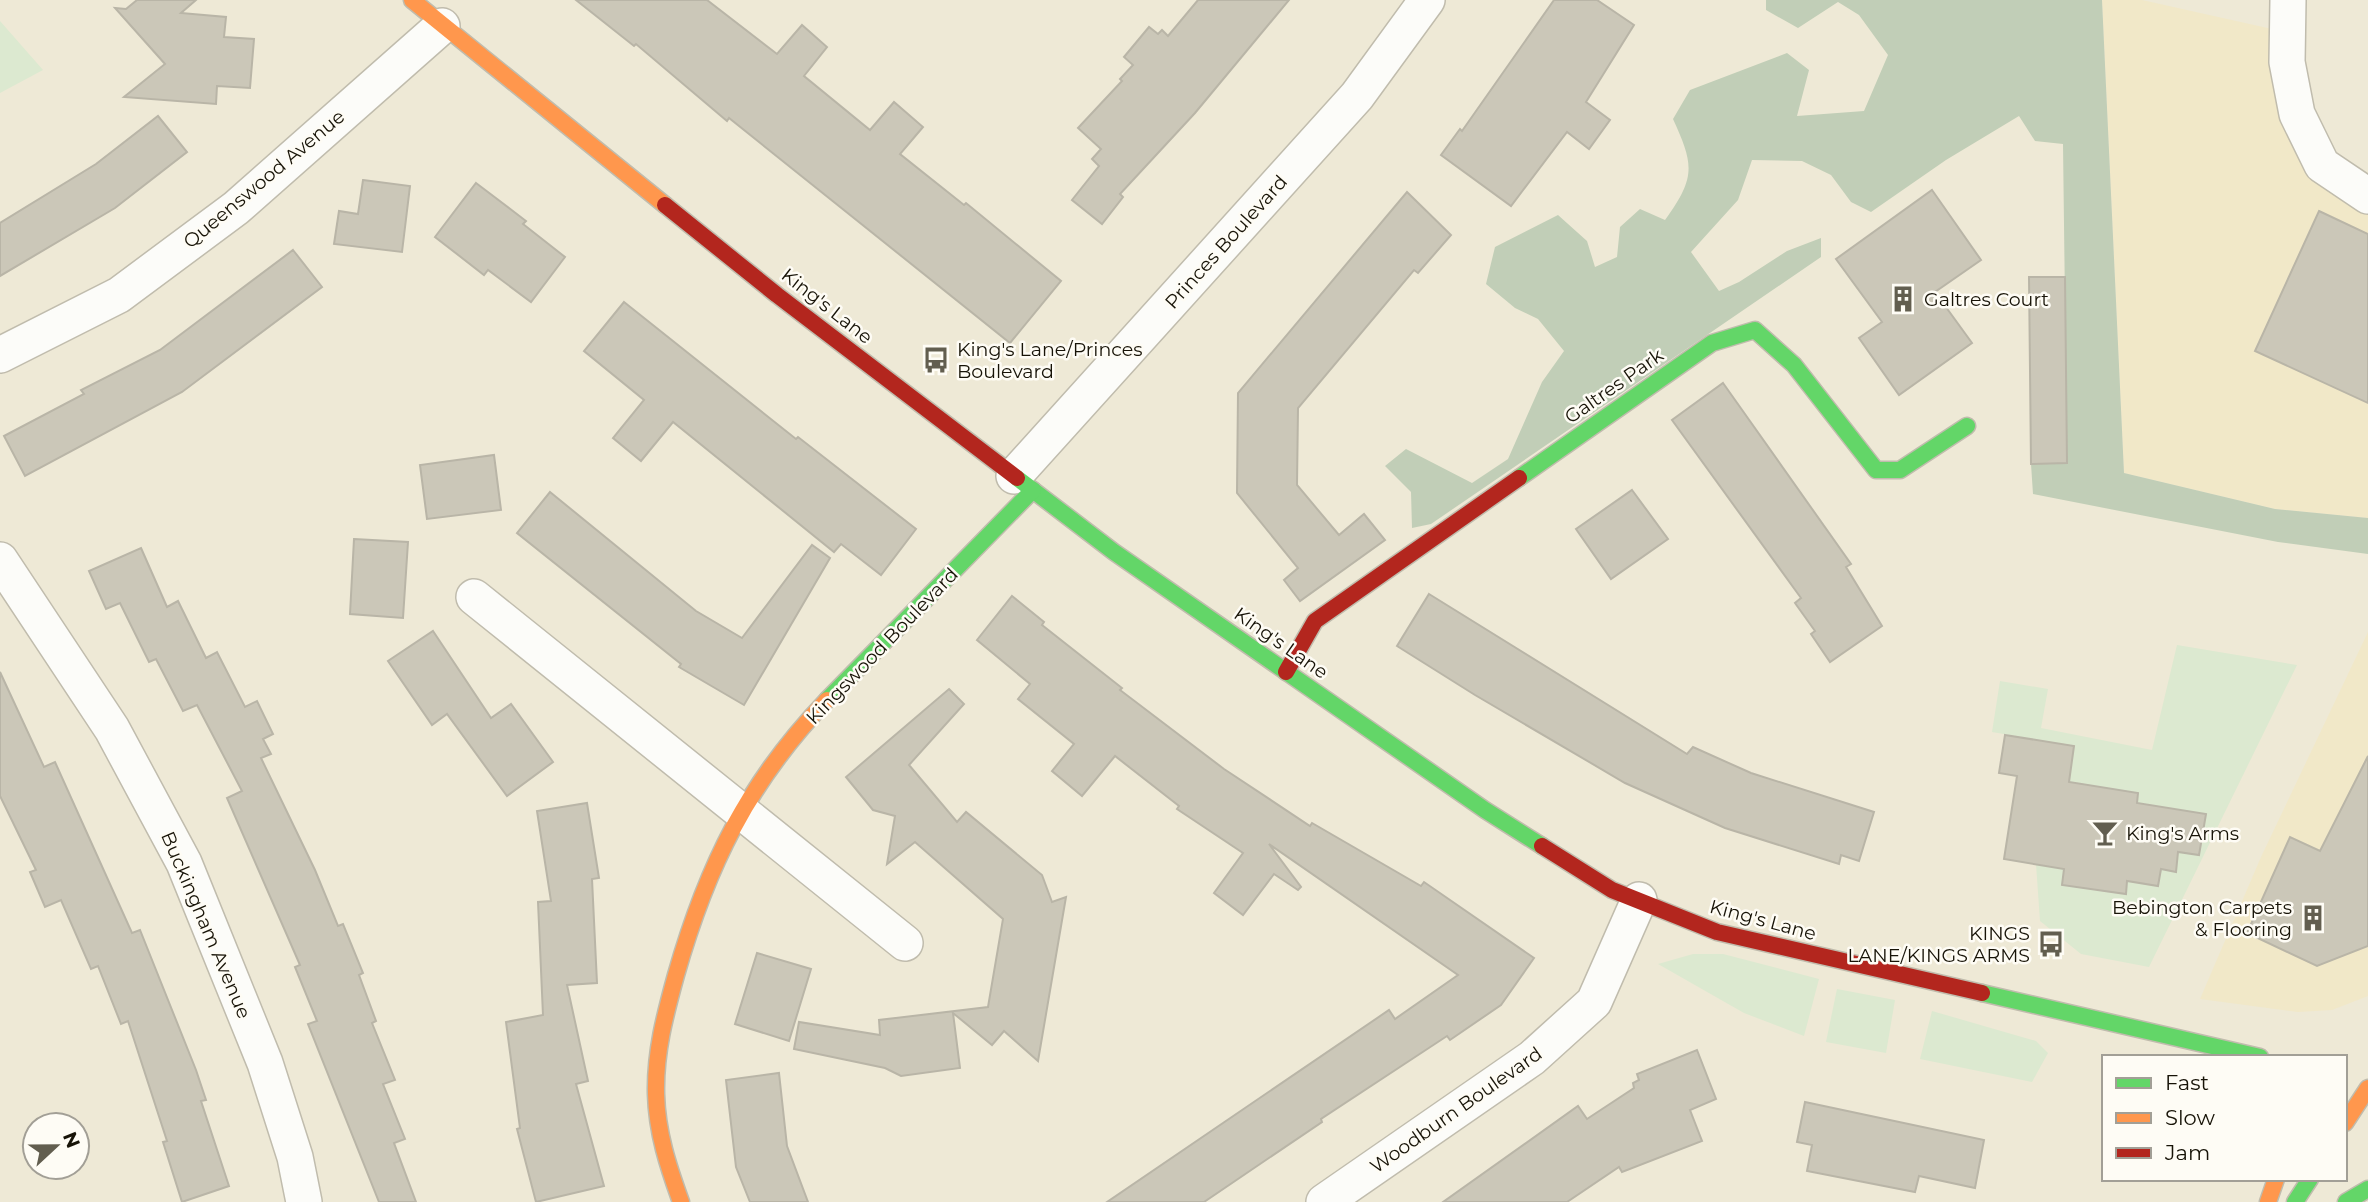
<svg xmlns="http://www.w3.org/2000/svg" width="2368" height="1202" font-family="Montserrat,sans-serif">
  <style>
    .built { fill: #f1e8c8 }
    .green { fill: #dce9d0 }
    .forest { fill: #c1ceb7 }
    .building { fill: #cbc7b8; stroke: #b9b5a7; stroke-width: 2 }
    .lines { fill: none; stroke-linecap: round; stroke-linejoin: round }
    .street-casing { stroke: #c0bcad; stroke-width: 38 }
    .fast-casing { stroke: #c0bcad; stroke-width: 19 }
    .slow-casing { stroke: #c0bcad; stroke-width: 19 }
    .jam-casing { stroke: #c0bcad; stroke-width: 19 }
    .street { stroke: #fcfcf9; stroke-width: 35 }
    .fast { stroke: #63d668; stroke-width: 16 }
    .slow { stroke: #ff974d; stroke-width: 16 }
    .jam { stroke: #b3261e; stroke-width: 16 }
    .labels { text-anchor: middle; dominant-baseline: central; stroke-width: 5; stroke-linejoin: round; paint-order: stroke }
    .street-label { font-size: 19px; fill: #171307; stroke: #fefcf5 }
    .poi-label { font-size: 19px; fill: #171307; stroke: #fefcf5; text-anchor: start }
  </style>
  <rect width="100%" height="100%" fill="#eee9d6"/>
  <g class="built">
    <polygon points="2102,0 2142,0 2272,29 2283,106 2368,213 2368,518 2275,509 2124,473"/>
    <polygon points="2368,632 2368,996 2332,1010 2298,1012 2200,999 2261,857"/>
  </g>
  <g class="green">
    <polygon points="0,21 43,70 0,93"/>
    <polygon points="2177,645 2297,665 2149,967 2081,954 2040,921 2036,864 2064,869 2062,885 2125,894 2127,881 2158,886 2161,869 2176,871 2178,852 2199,855 2206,814 2137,803 2138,793 2090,785 2067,789 2074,746 1992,732 2000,681 2048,689 2041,728 2152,750"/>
    <polygon points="1693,954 1723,954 1819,979 1804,1036 1744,1013 1658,964"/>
    <polygon points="1837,989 1895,1000 1886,1053 1826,1042"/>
    <polygon points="1932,1011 2036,1041 2048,1053 2032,1082 1920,1059"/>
  </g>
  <path class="forest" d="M1766 0H2102L2124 473 2275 509 2368 518V554L2278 542 2033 494 2031 464 2067 463 2063 144 2035 141 2019 116 1946 160 1871 212 1851 202 1831 175 1802 161 1752 160 1738 200 1691 252 1719 291 1739 282 1787 251 1821 238V257L1431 524 1412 528 1411 492 1385 466 1406 449 1472 483 1508 459 1542 382 1564 351 1538 319 1515 308 1486 284 1495 247 1558 215 1587 241 1595 267 1617 257 1620 227 1640 209 1665 220C1696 177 1694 165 1673 119L1690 90 1787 53 1809 70 1797 116 1864 111 1888 55 1859 15 1838 2 1798 28 1766 10Z"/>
  <g class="building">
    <polygon points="137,0 196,0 181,13 226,17 224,37 254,39 250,88 217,86 216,104 124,97 165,64 115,8 126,9"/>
    <polygon points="576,0 707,0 777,54 802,25 827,47 804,76 870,130 894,102 923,127 900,154 964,205 966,203 1061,281 1010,343 729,118 727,121 636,44 634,46"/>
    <polygon points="1198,0 1289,0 1195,113 1120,194 1123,197 1102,224 1072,200 1099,166 1092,159 1101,149 1078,128 1122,81 1120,79 1133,65 1124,57 1149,27 1158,34 1162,30 1168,36"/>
    <polygon points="1554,0 1597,0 1634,25 1586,102 1610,120 1589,149 1567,132 1511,206 1441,155 1460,129 1462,131"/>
    <polygon points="158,116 187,152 115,208 0,276 0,223 96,164"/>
    <polygon points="363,180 410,186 402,252 334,244 339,211 358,214"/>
    <polygon points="476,183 526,221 523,224 565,257 531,302 488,270 484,275 435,237"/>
    <polygon points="1932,190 1981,260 1935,292 1972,343 1899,395 1859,338 1882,322 1836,259"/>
    <polygon points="1407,192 1451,235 1418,273 1414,270 1298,408 1297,485 1339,535 1364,514 1385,540 1300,601 1284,580 1298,568 1237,493 1238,393"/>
    <polygon points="2319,211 2368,234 2368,403 2255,351"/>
    <polygon points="293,250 322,287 182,392 25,476 4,436 84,394 81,390 160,350"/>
    <polygon points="2029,277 2065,277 2067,463 2031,464"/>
    <polygon points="624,302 796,439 798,437 916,529 881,575 841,544 834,552 673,422 641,461 613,438 644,400 584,351"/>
    <polygon points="1723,383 1851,564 1846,567 1882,626 1830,662 1811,634 1815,631 1795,603 1801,598 1672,420"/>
    <polygon points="494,455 501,510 427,519 420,465"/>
    <polygon points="1632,490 1668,539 1611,579 1576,529"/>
    <polygon points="550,492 696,611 742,638 812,545 830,558 744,705 679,667 681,664 517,533"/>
    <polygon points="354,539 408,542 403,618 350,614"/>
    <polygon points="141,548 167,607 178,601 206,658 217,652 245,707 257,701 273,734 263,739 271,754 261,758 315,870 338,926 343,924 363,973 359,975 376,1021 372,1023 395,1080 383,1084 405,1139 394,1143 416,1202 379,1202 308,1024 317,1021 295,967 300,965 227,798 242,791 197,705 183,711 156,659 149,662 120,603 106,609 89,571"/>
    <polygon points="1429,594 1687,754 1693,747 1751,773 1874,812 1859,861 1841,855 1839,864 1725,828 1625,783 1475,695 1397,646"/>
    <polygon points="1012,596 1044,622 1042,625 1122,688 1120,690 1224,769 1310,826 1312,823 1421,886 1424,882 1534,958 1501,1005 1450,1040 1447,1036 1321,1119 1322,1122 1204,1202 1107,1202 1389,1010 1395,1019 1458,975 1269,844 1301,887 1298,890 1274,874 1243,915 1214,893 1243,853 1177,809 1179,806 1115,756 1082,796 1052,771 1074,744 1018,699 1030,684 977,640"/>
    <polygon points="433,631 491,718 511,704 553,762 507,796 447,714 432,725 388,661"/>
    <polygon points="0,672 44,767 55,762 132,933 140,930 196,1070 206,1100 201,1101 229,1186 182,1202 163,1142 167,1141 128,1021 121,1024 98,966 91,969 61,900 45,907 30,872 36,870 0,796"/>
    <polygon points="949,689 964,704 909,765 957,822 966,812 1042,875 1052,902 1066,897 1038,1061 1004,1031 992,1045 953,1013 960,1068 901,1076 885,1068 794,1049 799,1022 880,1035 879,1020 988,1007 1003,919 915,842 887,864 895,816 873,810 846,777"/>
    <polygon points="2005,735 2074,746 2069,782 2138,793 2137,803 2206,814 2199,855 2178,852 2176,872 2161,869 2158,886 2127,881 2126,894 2062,885 2064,869 2004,859 2017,776 1999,773"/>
    <polygon points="2368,756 2368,946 2317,966 2247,933 2290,837 2320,851"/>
    <polygon points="587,803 599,878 592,879 597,983 567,985 588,1081 576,1084 604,1186 536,1202 517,1129 520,1128 506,1022 543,1015 538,902 551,901 537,811"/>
    <polygon points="757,953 811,969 789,1041 735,1024"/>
    <polygon points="1697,1050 1716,1099 1690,1110 1702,1141 1622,1172 1619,1167 1567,1202 1443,1202 1578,1106 1587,1119 1634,1088 1633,1083 1639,1080 1637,1074"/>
    <polygon points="779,1073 787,1146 808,1202 750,1202 736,1167 726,1080"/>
    <polygon points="1805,1102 1984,1140 1975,1188 1919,1176 1915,1192 1807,1171 1812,1145 1797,1142"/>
  </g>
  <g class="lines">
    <g class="street-casing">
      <g id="street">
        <polyline points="2288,0 2287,62 2297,114 2322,165 2368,196"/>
        <polyline points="0,355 119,295 236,208 442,26"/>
        <polyline points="1014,476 1357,96 1427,0"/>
        <polyline points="0,560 112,729 184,863 265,1063 295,1157 304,1202"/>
        <polyline points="474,597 905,943"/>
        <polyline points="1324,1202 1532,1058 1594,1002 1639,900"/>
      </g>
    </g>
    <g class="fast-casing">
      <g id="fast">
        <polyline points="1017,478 1114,552 1485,810 1542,846"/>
        <polyline points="1519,478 1712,343 1755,330 1794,365 1876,470 1900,470 1967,426"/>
        <polyline points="827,700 1033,490"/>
        <polyline points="1982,993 2260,1057"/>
        <polyline points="2295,1202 2310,1179"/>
        <polyline points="2346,1202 2368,1189"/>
      </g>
    </g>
    <g class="slow-casing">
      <g id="slow">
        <polyline points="412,0 665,205"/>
        <polyline points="2345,1123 2368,1088"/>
        <path d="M681 1202C668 1166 657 1133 656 1094 655 1052 665 1015 676 975 707 866 748 782 827 700"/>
        <polyline points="2268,1202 2276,1179"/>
      </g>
    </g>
    <g class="jam-casing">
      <g id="jam">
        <polyline points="665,205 777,295 1017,478"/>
        <polyline points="1286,672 1315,621 1519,478"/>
        <polyline points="1542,846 1612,890 1717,932 1982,993"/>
      </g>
    </g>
    <use href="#street" class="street"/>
    <use href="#fast" class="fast"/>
    <use href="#slow" class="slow"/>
    <use href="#jam" class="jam"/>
  </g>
  <defs>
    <g id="building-bare" transform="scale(2.1)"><path d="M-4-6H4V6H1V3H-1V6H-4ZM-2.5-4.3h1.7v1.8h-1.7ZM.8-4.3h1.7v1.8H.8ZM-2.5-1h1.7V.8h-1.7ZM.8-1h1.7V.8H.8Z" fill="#625e4f" stroke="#fefcf5" stroke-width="2.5" paint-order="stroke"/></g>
    <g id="bus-bare" transform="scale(2.1)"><path d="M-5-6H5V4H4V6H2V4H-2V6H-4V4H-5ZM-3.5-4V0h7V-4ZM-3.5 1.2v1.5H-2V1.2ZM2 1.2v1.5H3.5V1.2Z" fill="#625e4f" stroke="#fefcf5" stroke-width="2.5" paint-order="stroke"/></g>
    <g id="bar-bare" transform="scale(2.1)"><path d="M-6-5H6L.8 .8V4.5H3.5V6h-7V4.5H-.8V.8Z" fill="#625e4f" stroke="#fefcf5" stroke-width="2.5" paint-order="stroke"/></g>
  </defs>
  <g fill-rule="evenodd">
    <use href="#building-bare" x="1903" y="299"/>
    <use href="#bus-bare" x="936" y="360"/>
    <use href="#bar-bare" x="2105" y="833"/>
    <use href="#building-bare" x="2313" y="918"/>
    <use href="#bus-bare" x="2051" y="944"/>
  </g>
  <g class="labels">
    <g class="street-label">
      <text transform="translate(264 179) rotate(-40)">Queenswood Avenue</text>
      <text transform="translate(1226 242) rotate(-48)">Princes Boulevard</text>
      <text transform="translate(827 306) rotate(38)">King's Lane</text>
      <text transform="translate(1614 386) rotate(-35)">Galtres Park</text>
      <text transform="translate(1281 643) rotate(35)">King's Lane</text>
      <text transform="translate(882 646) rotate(-46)">Kingswood Boulevard</text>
      <text transform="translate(1763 920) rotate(15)">King's Lane</text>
      <text transform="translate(206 925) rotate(67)">Buckingham Avenue</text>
      <text transform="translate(1456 1110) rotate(-35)">Woodburn Boulevard</text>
    </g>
    <g class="poi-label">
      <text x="1924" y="299">Galtres Court</text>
      <text x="957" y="349">King's Lane/Princes<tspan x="957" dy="22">Boulevard</tspan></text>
      <text x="2126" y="833">King's Arms</text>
      <text x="2292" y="907" text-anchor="end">Bebington Carpets<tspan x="2292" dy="22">&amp; Flooring</tspan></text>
      <text x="2030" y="933" text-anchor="end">KINGS<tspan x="2030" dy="22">LANE/KINGS ARMS</tspan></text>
    </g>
  </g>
  <rect x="2102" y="1055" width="245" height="126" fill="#fefcf5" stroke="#a29f96" stroke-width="2"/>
  <rect x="2116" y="1078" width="35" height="10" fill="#63d668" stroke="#a29f96" stroke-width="2"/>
  <text x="2165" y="1090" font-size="21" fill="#171307">Fast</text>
  <rect x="2116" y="1113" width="35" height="10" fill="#ff974d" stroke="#a29f96" stroke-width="2"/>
  <text x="2165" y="1125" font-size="21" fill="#171307">Slow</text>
  <rect x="2116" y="1148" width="35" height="10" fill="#b3261e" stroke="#a29f96" stroke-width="2"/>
  <text x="2165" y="1160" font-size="21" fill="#171307">Jam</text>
  <g transform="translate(56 1146) rotate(68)"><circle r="33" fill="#fefcf5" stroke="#a29f96" stroke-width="2"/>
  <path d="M0-5L12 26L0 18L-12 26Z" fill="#625e4f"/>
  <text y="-10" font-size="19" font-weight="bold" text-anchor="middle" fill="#171307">N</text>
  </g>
</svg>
